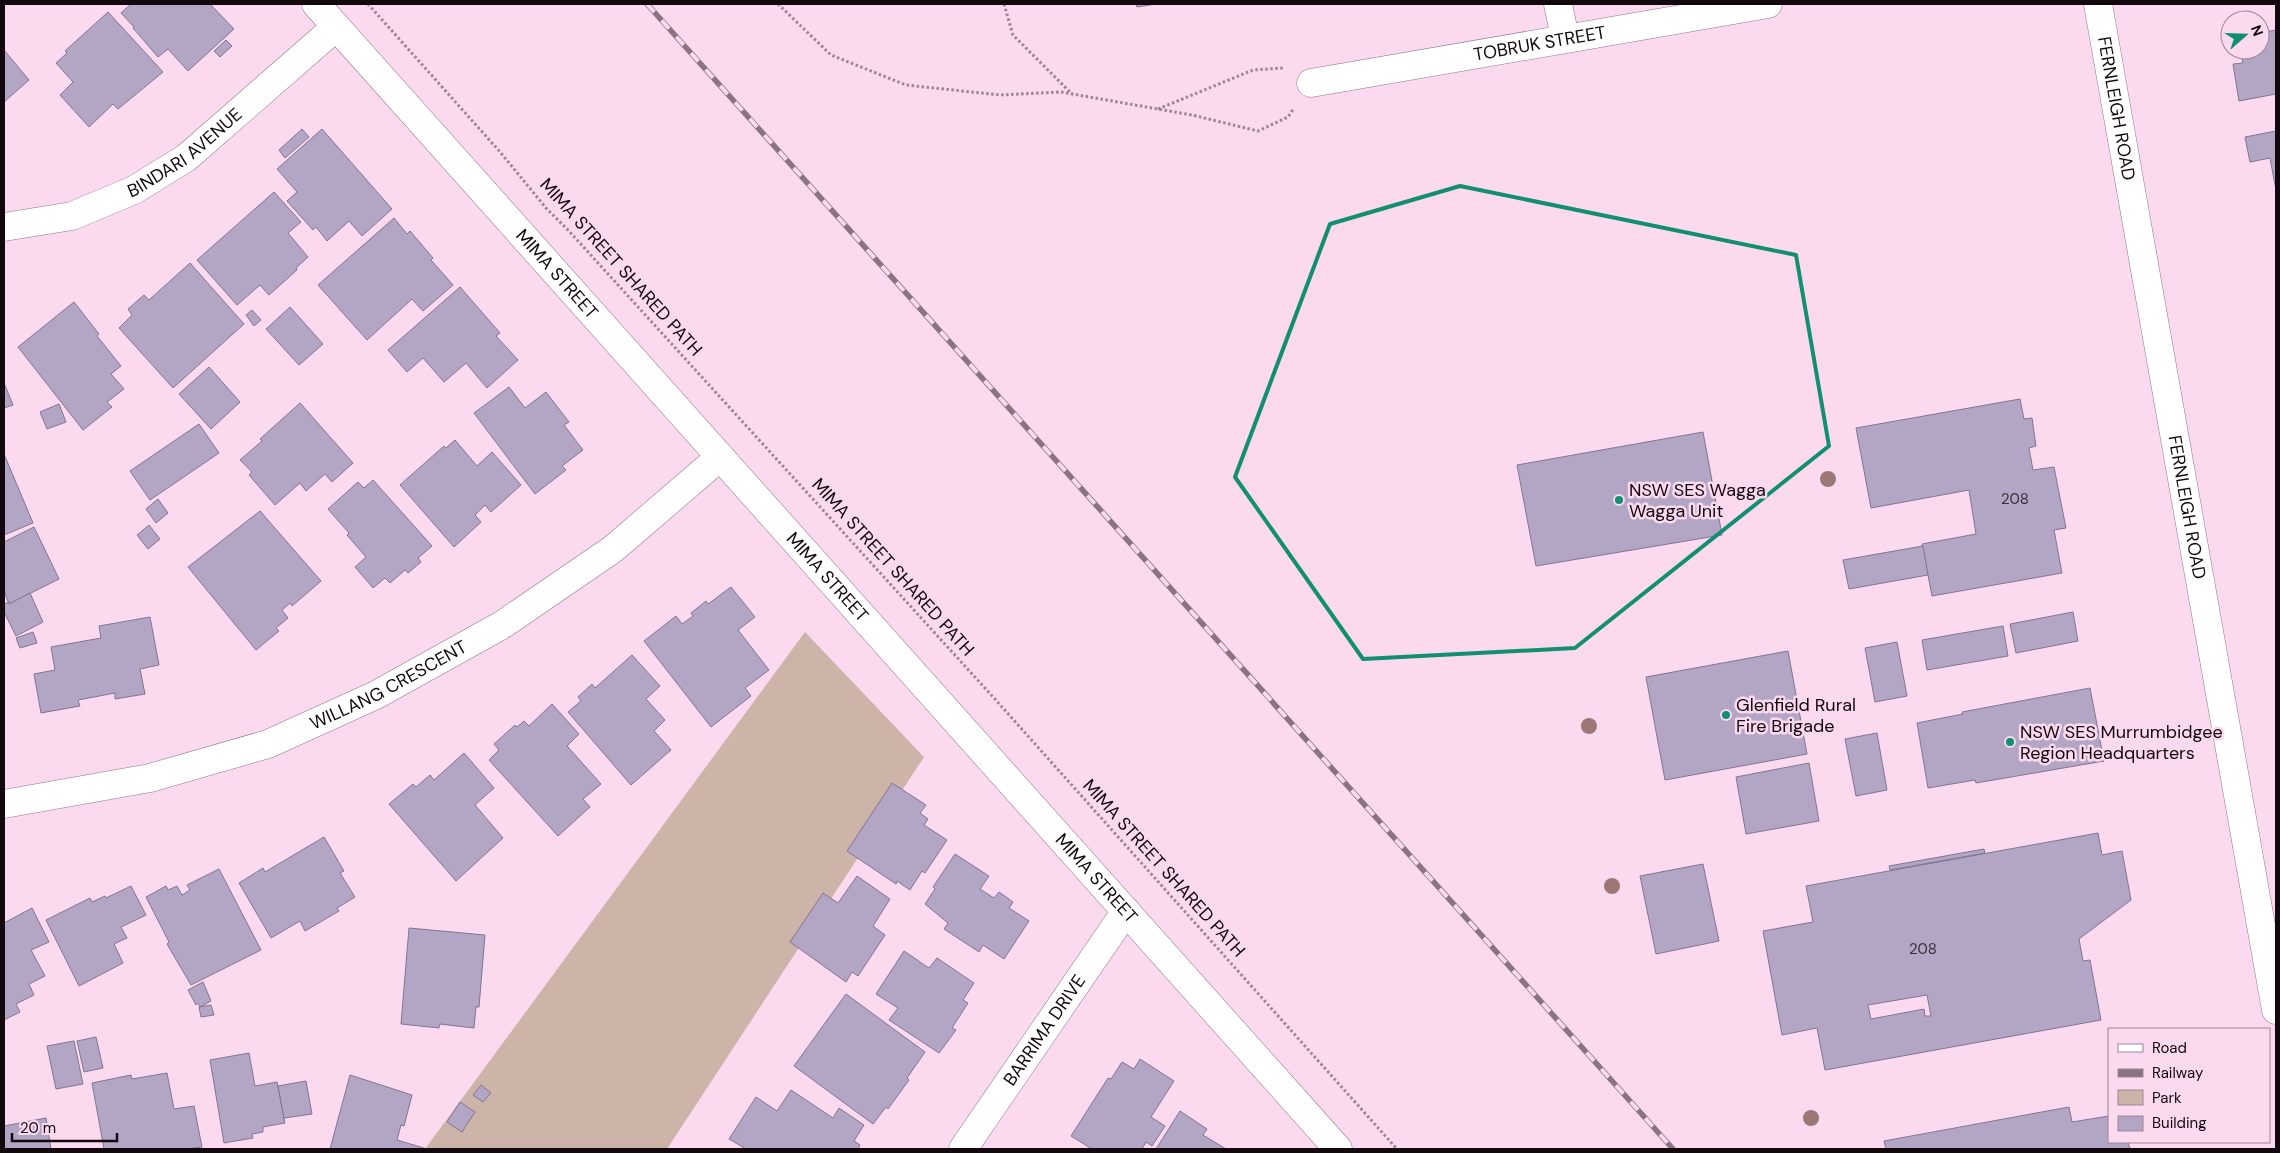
<svg xmlns="http://www.w3.org/2000/svg" width="2280" height="1153" font-family="'DM Sans',sans-serif">
  <style>
    .green { fill: #cdb4a8 }
    .building { fill: #b3a6c4; stroke: #827592; fill-rule: evenodd }
    .lines { fill: none; stroke-linecap: round; stroke-linejoin: round }
    .minor-casing { stroke: #927589; stroke-width: 29 }
    .tertiary-casing { stroke: #927589; stroke-width: 29 }
    .path { stroke: #9d8594; stroke-width: 3; stroke-dasharray: 2.5 2.5; stroke-linecap: butt }
    .minor { stroke: #fff; stroke-width: 28 }
    .tertiary { stroke: #fff; stroke-width: 28 }
    .rail-casing { stroke: #8a7482; stroke-width: 5.5 }
    .rail { stroke: #fbdaef; stroke-width: 4; stroke-dasharray: 11; stroke-linecap: butt }
    .tree { fill: #9d7775 }
    .marked { fill: none; stroke: #128e72; stroke-width: 4; stroke-linejoin: round }
    .poi-dot { fill: #128e72; stroke: #fbdaef; stroke-width: 2 }
    .labels { text-anchor: middle; dominant-baseline: central; stroke-width: 5; stroke-linejoin: round; paint-order: stroke }
    .number-label { font-size: 15px; fill: #3a303c }
    .street-label { font-size: 18px; fill: #12080e; stroke: #fbdaef }
    .poi-label { font-size: 18px; fill: #12080e; stroke: #fbdaef; text-anchor: start }
  </style>
  <rect width="100%" height="100%" fill="#fbdaef"/>
  <polygon class="green" points="805,632 924,757 667,1149 425,1149"/>
  <g class="building">
    <polygon points="131,4 210,4 234,29 188,71 168,49 158,57 133,28 134,27 121,13"/>
    <polygon points="1136,4 1156,4 1137,7"/>
    <polygon points="108,12 163,72 118,109 113,104 89,127 60,95 73,82 56,63 67,53 65,51"/>
    <polygon points="2276,30 2276,94 2239,101 2233,64 2243,63 2240,50 2260,50 2260,33"/>
    <polygon points="226,40 232,46 220,57 214,51"/>
    <polygon points="4,50 29,80 4,102"/>
    <polygon points="302,129 309,137 285,158 279,150"/>
    <polygon points="322,129 392,209 362,236 349,221 327,241 316,227 313,230 287,201 297,192 277,169"/>
    <polygon points="2276,131 2276,190 2270,158 2250,162 2245,137"/>
    <polygon points="274,192 301,222 288,233 308,257 296,268 297,270 269,295 260,285 237,305 197,260"/>
    <polygon points="394,218 407,234 410,231 433,258 431,260 453,285 423,311 412,299 367,340 318,285"/>
    <polygon points="190,263 244,324 173,388 119,328 132,315 128,309 144,295 149,300"/>
    <polygon points="460,287 500,333 496,336 518,360 487,388 466,363 444,382 423,358 407,372 388,350"/>
    <polygon points="74,302 99,334 97,336 121,366 111,374 124,389 107,402 112,407 83,430 18,347"/>
    <polygon points="290,307 323,344 299,365 266,329"/>
    <polygon points="252,310 261,320 254,326 246,315"/>
    <polygon points="209,367 240,402 211,429 179,394"/>
    <polygon points="4,383 13,405 4,408"/>
    <polygon points="509,387 525,408 546,392 569,422 564,425 583,450 562,466 566,470 535,494 474,413"/>
    <polygon points="2020,399 2024,419 2032,418 2036,446 2029,448 2033,470 2054,467 2066,528 2054,530 2062,573 1932,596 1922,544 1976,534 1969,490 1871,508 1856,428"/>
    <polygon points="300,403 353,463 332,482 325,474 306,491 300,483 275,505 249,475 252,472 240,460 262,441 260,439"/>
    <polygon points="59,404 66,422 47,429 40,412"/>
    <polygon points="199,424 219,453 150,500 130,471"/>
    <polygon points="1703,432 1722,535 1536,566 1517,465"/>
    <polygon points="455,440 477,466 492,452 521,485 491,512 485,505 475,515 481,522 454,547 400,485 444,446 446,448"/>
    <polygon points="4,454 33,523 4,535"/>
    <polygon points="373,480 432,546 418,558 421,562 408,573 405,570 390,583 385,578 373,588 355,567 366,557 347,535 349,533 328,509 358,482 364,488"/>
    <polygon points="158,499 168,513 156,523 146,509"/>
    <polygon points="260,511 321,581 292,606 290,603 282,610 288,618 276,628 279,631 256,650 188,567"/>
    <polygon points="149,525 160,539 148,549 137,535"/>
    <polygon points="34,527 59,579 9,604 4,591 4,542"/>
    <polygon points="1923,546 1928,575 1849,589 1843,560"/>
    <polygon points="731,587 755,617 738,630 769,670 745,688 751,696 711,727 644,641 676,616 682,624 693,616 691,613 706,601 708,604"/>
    <polygon points="30,593 43,622 16,636 4,612 4,604 9,602 9,604"/>
    <polygon points="2073,612 2078,641 2016,653 2010,624"/>
    <polygon points="150,617 159,665 140,669 145,694 115,699 115,693 78,700 80,706 41,713 34,674 55,670 51,647 101,638 99,626"/>
    <polygon points="2003,626 2008,656 1927,670 1922,640"/>
    <polygon points="33,632 37,643 20,648 16,638"/>
    <polygon points="1897,642 1907,696 1875,702 1865,648"/>
    <polygon points="1788,651 1807,754 1665,780 1646,677"/>
    <polygon points="632,655 660,686 646,699 665,720 654,731 671,750 631,785 568,712 581,701 578,697 592,684 595,688"/>
    <polygon points="2090,688 2104,761 1976,783 1975,780 1928,788 1917,723 1963,714 1962,712"/>
    <polygon points="552,704 579,734 567,746 601,784 583,799 590,807 558,836 489,760 499,750 494,744 515,725 517,727 524,721 529,726"/>
    <polygon points="1877,733 1887,790 1856,796 1845,739"/>
    <polygon points="464,753 494,788 475,805 503,838 456,881 389,804 413,784 416,787 430,775 434,780"/>
    <polygon points="1809,763 1819,821 1746,834 1736,777"/>
    <polygon points="892,783 926,805 920,813 928,819 924,825 947,840 925,873 922,871 910,890 897,881 896,884 847,851"/>
    <path d="M2098 833 2102 855 2122 851 2131 900 2079 939 2083 961 2090 960 2101 1020 1825 1070 1817 1028 1782 1035 1763 931 1813 922 1806 886ZM1927 995 1931 1016H1925L1924 1009 1871 1019 1868 1005Z"/>
    <polygon points="324,837 344,871 340,873 355,897 337,908 339,911 305,931 300,921 271,938 239,883 263,868 265,872"/>
    <polygon points="1984,849 1985,853 1890,870 1889,866"/>
    <polygon points="955,854 989,876 980,889 994,898 999,892 1013,902 1009,908 1029,921 1004,959 983,945 979,952 944,929 948,923 925,904 935,889 933,887"/>
    <polygon points="1703,864 1719,941 1656,954 1640,876"/>
    <polygon points="219,869 261,950 191,985 167,944 169,942 146,897 166,886 168,890 177,886 182,895 190,890 187,885"/>
    <polygon points="857,876 890,899 873,926 885,935 858,976 852,972 846,982 790,942 823,893 838,903"/>
    <polygon points="131,886 146,915 121,927 127,938 114,944 123,963 79,986 46,920 90,898 92,902 105,896 106,898"/>
    <polygon points="32,908 49,942 31,950 45,976 29,984 34,995 16,1004 20,1012 4,1020 4,923"/>
    <polygon points="409,928 485,935 479,1007 476,1007 474,1028 440,1024 439,1028 401,1024"/>
    <polygon points="904,951 929,968 937,958 974,983 963,1000 968,1003 952,1028 956,1030 939,1053 889,1020 898,1008 876,994"/>
    <polygon points="203,982 211,1001 200,1007 198,1003 196,1005 188,990"/>
    <polygon points="846,994 925,1052 907,1078 909,1080 888,1109 886,1107 873,1124 794,1066"/>
    <polygon points="211,1005 214,1015 201,1017 199,1007"/>
    <polygon points="96,1037 103,1068 84,1072 77,1041"/>
    <polygon points="74,1041 83,1084 56,1089 47,1046"/>
    <polygon points="249,1053 255,1086 277,1082 285,1123 263,1127 263,1132 252,1134 253,1138 224,1143 210,1060"/>
    <polygon points="1140,1059 1174,1081 1151,1117 1165,1126 1152,1146 1146,1142 1142,1149 1092,1149 1071,1136 1108,1078 1111,1079 1122,1062 1134,1069"/>
    <polygon points="167,1073 174,1109 194,1106 202,1147 188,1149 104,1149 92,1083 131,1075 132,1079"/>
    <polygon points="350,1075 412,1095 404,1126 401,1125 397,1140 427,1149 330,1149"/>
    <polygon points="306,1081 312,1114 284,1118 278,1086"/>
    <polygon points="481,1085 491,1093 483,1102 473,1095"/>
    <polygon points="791,1090 833,1118 839,1108 864,1125 854,1141 860,1145 858,1149 746,1149 729,1139 756,1097 777,1111"/>
    <polygon points="460,1102 475,1112 462,1132 447,1122"/>
    <polygon points="2069,1107 2072,1122 2109,1116 2109,1142 2128,1142 2130,1149 1886,1149 1884,1141"/>
    <polygon points="1180,1111 1207,1129 1203,1135 1226,1149 1156,1149"/>
    <polygon points="46,1118 51,1149 4,1149 4,1126"/>
  </g>
  <g class="lines">
    <g class="minor-casing">
      <g id="minor">
        <path id="s1" d="M316 4 1338 1149"/>
        <polyline points="1558,4 1565,38"/>
        <path id="s2" d="M1311 83 1768 4"/>
        <path id="s3" d="M4 227 72 216 134 190 186 158 336 27"/>
        <path id="s4" d="M4 804 150 778 268 744 376 695 502 625 613 549 720 457"/>
        <path id="s5" d="M963 1149 1126 911"/>
      </g>
    </g>
    <g class="tertiary-casing">
      <g id="tertiary">
        <path id="s6" d="M2098 4 2276 1010"/>
      </g>
    </g>
    <g class="path">
      <polyline points="368,4 501,153 546,208 568,230 994,698 1397,1149"/>
      <polyline points="778,4 831,55 906,85 1000,95 1061,92 1192,115 1258,131 1288,117 1294,108"/>
      <polyline points="1004,4 1013,35 1072,94"/>
      <polyline points="1158,109 1253,70 1283,68"/>
    </g>
    <use href="#minor" class="minor"/>
    <use href="#tertiary" class="tertiary"/>
    <g class="rail-casing">
      <polyline id="rail" points="647,4 1673,1149"/>
    </g>
    <use href="#rail" class="rail"/>
  </g>
  <g class="tree">
    <circle cx="1828" cy="479" r="8"/>
    <circle cx="1589" cy="726" r="8"/>
    <circle cx="1612" cy="886" r="8"/>
    <circle cx="1811" cy="1118" r="8"/>
  </g>
  <path class="marked" d="M1460 186 1796 255 1829 446 1575 648 1363 659 1235 477 1330 224Z"/>
  <g class="poi-dot">
    <circle cx="1619" cy="500" r="5"/>
    <circle cx="1726" cy="715" r="5"/>
    <circle cx="2010" cy="742" r="5"/>
  </g>
  <g class="labels">
    <g class="number-label">
      <text x="2015" y="499">208</text>
      <text x="1923" y="949">208</text>
    </g>
    <g class="street-label">
      <text stroke="none"><textPath href="#s2" startOffset="232">TOBRUK STREET</textPath></text>
      <text stroke="none"><textPath href="#s6" startOffset="106">FERNLEIGH ROAD</textPath></text>
      <text stroke="none"><textPath href="#s3" startOffset="199">BINDARI AVENUE</textPath></text>
      <text transform="translate(621 267) rotate(48)">MIMA STREET SHARED PATH</text>
      <text stroke="none"><textPath href="#s1" startOffset="362">MIMA STREET</textPath></text>
      <text stroke="none"><textPath href="#s6" startOffset="511">FERNLEIGH ROAD</textPath></text>
      <text transform="translate(893 567) rotate(48)">MIMA STREET SHARED PATH</text>
      <text stroke="none"><textPath href="#s1" startOffset="768">MIMA STREET</textPath></text>
      <text stroke="none"><textPath href="#s4" startOffset="405">WILLANG CRESCENT</textPath></text>
      <text transform="translate(1164 868) rotate(48)">MIMA STREET SHARED PATH</text>
      <text stroke="none"><textPath href="#s1" startOffset="1172">MIMA STREET</textPath></text>
      <text stroke="none"><textPath href="#s5" startOffset="144">BARRIMA DRIVE</textPath></text>
    </g>
    <g class="poi-label">
      <text x="1629" y="490">NSW SES Wagga<tspan x="1629" dy="21">Wagga Unit</tspan></text>
      <text x="1736" y="705">Glenfield Rural<tspan x="1736" dy="21">Fire Brigade</tspan></text>
      <text x="2020" y="732">NSW SES Murrumbidgee<tspan x="2020" dy="21">Region Headquarters</tspan></text>
    </g>
  </g>
  <rect width="2280" height="1153" fill="none" stroke="#12080e" stroke-width="10"/>
  <rect x="2108" y="1028" width="162" height="115" fill="#fbdaef" stroke="#9e8695"/>
  <rect x="2118" y="1044" width="25" height="8" fill="#ffffff" stroke="#9e8695"/>
  <text x="2152" y="1053" font-size="15" fill="#12080e">Road</text>
  <rect x="2118" y="1069" width="25" height="8" fill="#8a7482" stroke="#9e8695"/>
  <text x="2152" y="1078" font-size="15" fill="#12080e">Railway</text>
  <rect x="2118" y="1090" width="25" height="15" fill="#cdb4a8" stroke="#9e8695"/>
  <text x="2152" y="1103" font-size="15" fill="#12080e">Park</text>
  <rect x="2118" y="1116" width="25" height="15" fill="#b3a6c4" stroke="#9e8695"/>
  <text x="2152" y="1128" font-size="15" fill="#12080e">Building</text>
  <g transform="translate(2245 35) rotate(70)"><circle r="24" fill="#fbdaef" stroke="#9e8695"/>
  <path d="M0-4L9 19L0 12L-9 19Z" fill="#128e72"/>
  <text y="-8" font-size="14" font-weight="bold" text-anchor="middle" fill="#12080e">N</text>
  </g>
  <path d="M12 1133v8h105v-8" fill="none" stroke="#12080e" stroke-width="2.5"/>
  <text x="20" y="1133" font-size="15" fill="#12080e" stroke="#fbdaef" stroke-width="4" paint-order="stroke">20 m</text>
</svg>
